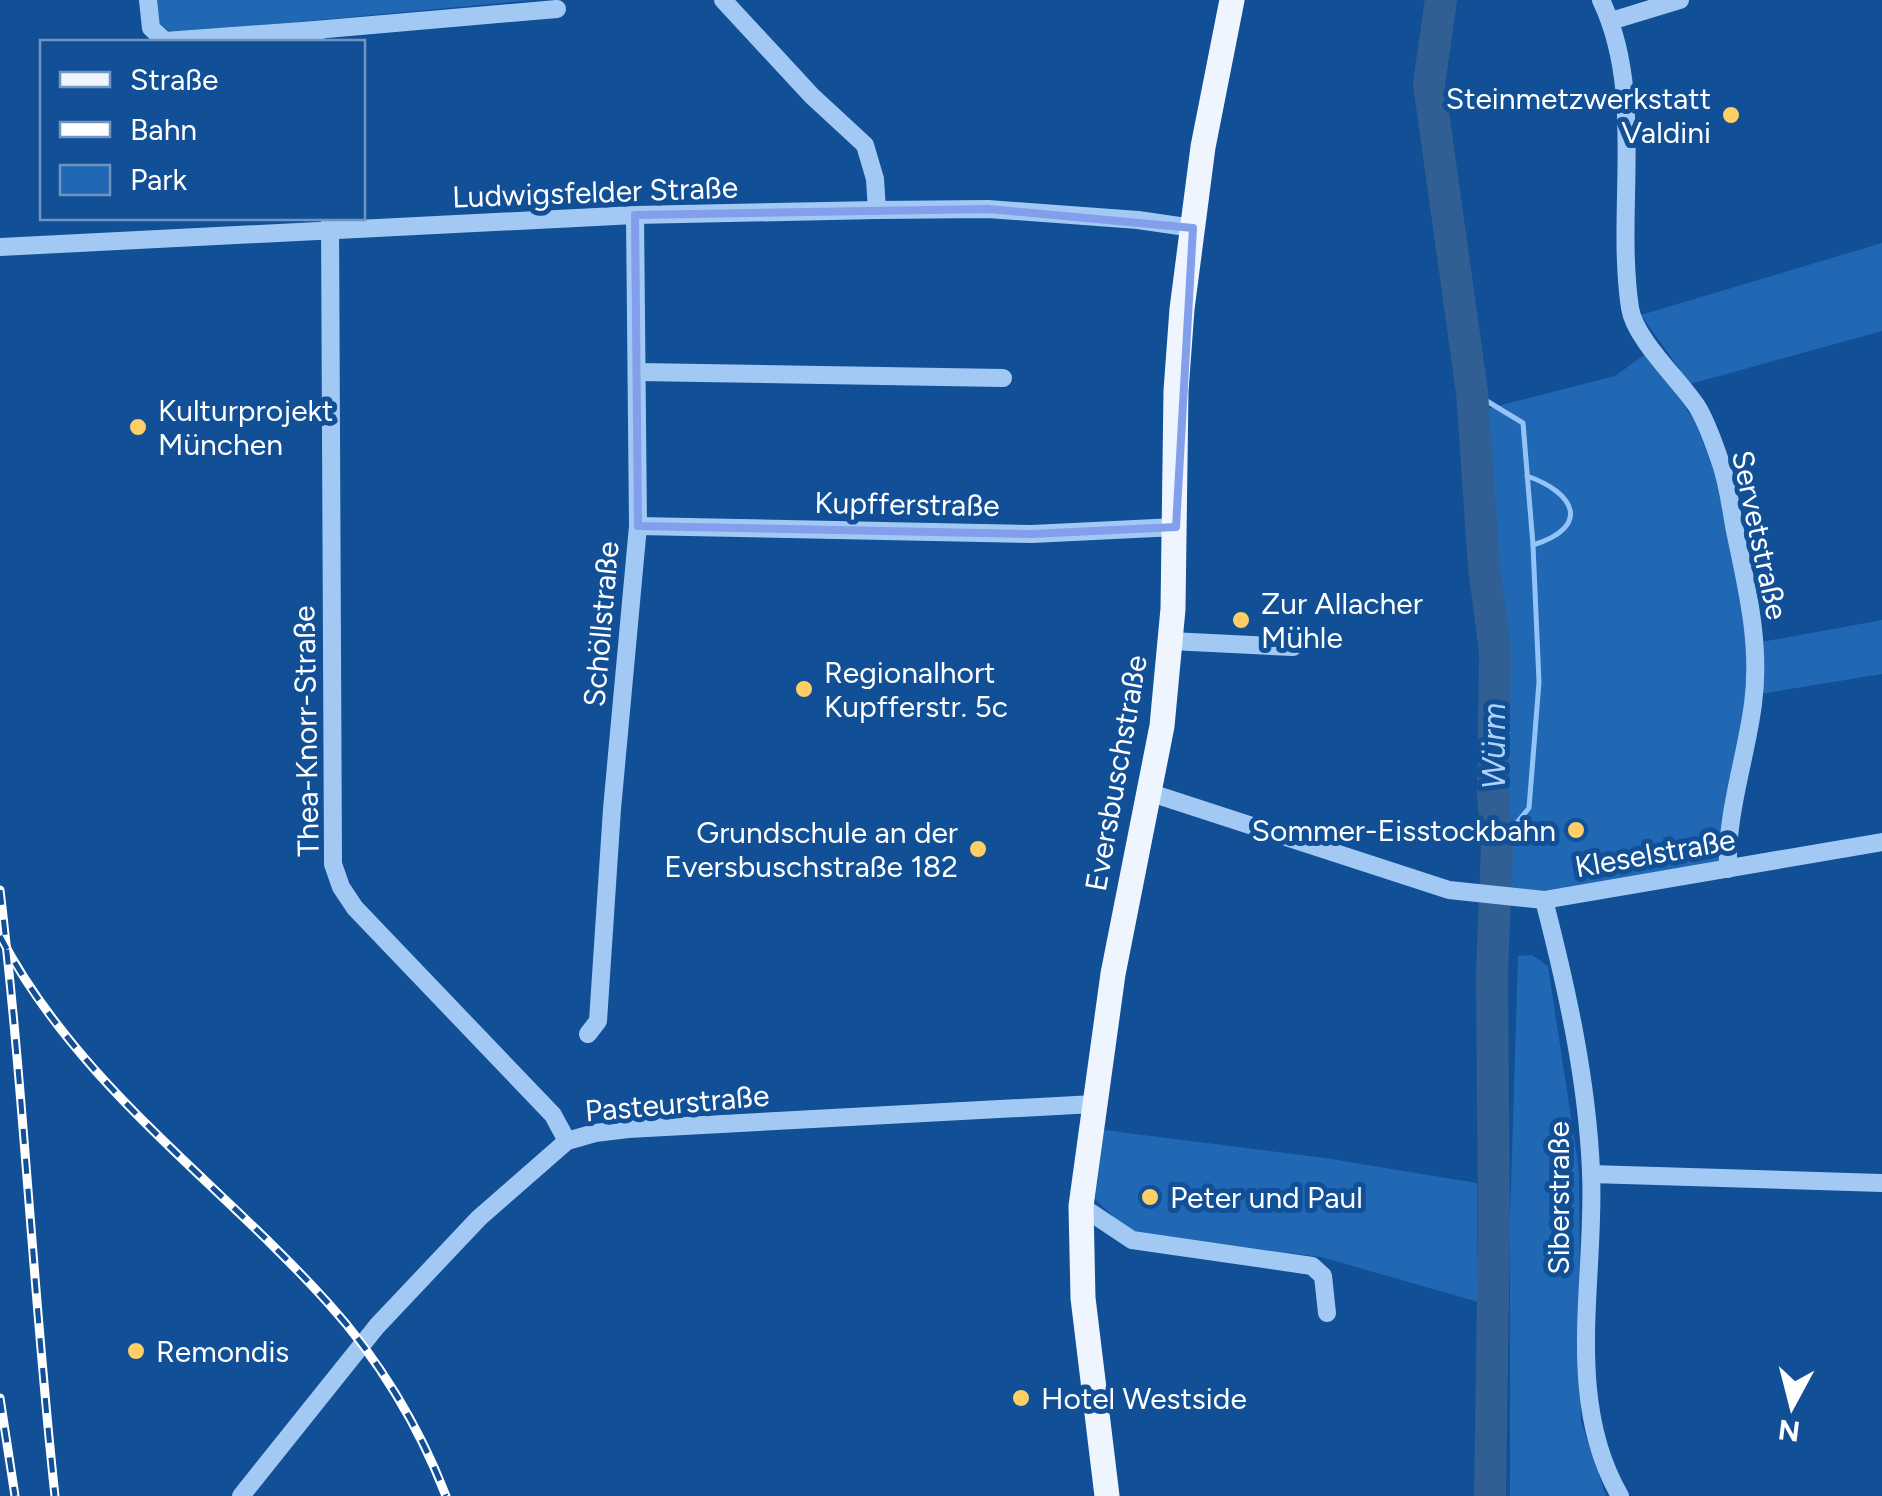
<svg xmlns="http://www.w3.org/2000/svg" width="1882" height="1496" font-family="Figtree,sans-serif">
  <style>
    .green { fill: #2067b4 }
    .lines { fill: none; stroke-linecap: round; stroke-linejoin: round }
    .stream { stroke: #94c4f7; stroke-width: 5 }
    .river { stroke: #315f93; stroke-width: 32 }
    .minor { stroke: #a2c9f3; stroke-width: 18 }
    .major { stroke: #eef5ff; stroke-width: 25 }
    .rail-casing { stroke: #fff; stroke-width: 9 }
    .rail { stroke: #114f97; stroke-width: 5; stroke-dasharray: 15; stroke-linecap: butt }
    .marked { fill: none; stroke: #839eea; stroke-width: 8; stroke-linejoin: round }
    .poi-dot { fill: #ffce64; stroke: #114f97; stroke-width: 4 }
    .labels { text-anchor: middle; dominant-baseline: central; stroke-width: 10; stroke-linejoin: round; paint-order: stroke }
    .poi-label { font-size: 30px; fill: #fff; stroke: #114f97; text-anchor: start }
    .street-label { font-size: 30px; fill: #fff; stroke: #114f97 }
    .water-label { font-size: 32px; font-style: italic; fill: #aed3fa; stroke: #114f97 }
  </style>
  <rect width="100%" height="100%" fill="#114f97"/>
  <g class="green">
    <polygon points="155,0 533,0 180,33 170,32 158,22"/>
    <polygon points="1882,243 1882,331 1690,384 1641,315"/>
    <polygon points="1648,352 1694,420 1713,467 1749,623 1750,691 1719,867 1532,894 1496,886 1500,698 1478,411 1615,376"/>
    <polygon points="1882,620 1882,674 1760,694 1761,642"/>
    <polygon points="1532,955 1548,966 1579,1170 1581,1421 1606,1496 1510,1496 1510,1218 1518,956"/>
    <polygon points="1104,1130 1325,1158 1477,1183 1478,1302 1321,1257 1132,1235 1095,1199"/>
  </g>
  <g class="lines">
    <g class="stream">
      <polyline points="1472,392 1523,423 1533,545 1539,682 1529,808 1497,847"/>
      <path d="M1527 476C1576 493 1591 527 1533 545"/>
    </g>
    <polyline class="river" points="1441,0 1429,84 1472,392 1484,567 1495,652 1493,795 1497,847 1492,973 1494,1228 1490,1496"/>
    <g class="minor">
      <polyline points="148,0 151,28 165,41 315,30 316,42"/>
      <polyline points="723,0 812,96 865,145 875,179 877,210"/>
      <path d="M1601 0C1646 94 1615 208 1630 308 1635 340 1680 380 1698 408 1707 424 1715 446 1721 464 1728 485 1731 509 1735 531 1747 588 1761 645 1753 704 1746 758 1726 813 1728 869"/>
      <polyline points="1611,21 1680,0"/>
      <polyline points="315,30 557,9"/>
      <polyline points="330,218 333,864 341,887 355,908 553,1115 567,1141"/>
      <polyline points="0,247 635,215 877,210 988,209 1138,220 1193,228"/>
      <polyline points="638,372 1003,378"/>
      <polyline points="638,526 1032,534 1176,527"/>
      <polyline points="1171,641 1293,647 1294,635"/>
      <polyline points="1151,793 1449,890 1544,900 1882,842"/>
      <path d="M1544 900C1567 989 1587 1079 1591 1171 1596 1278 1563 1398 1620 1496"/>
      <polyline points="588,1034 598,1021 612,809 638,526 635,215"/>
      <polyline points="1591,1174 1882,1183"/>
      <polyline points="1081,1206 1132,1240 1312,1266 1323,1276 1327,1313"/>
      <polyline points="241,1496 377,1326 479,1218 567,1141 595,1133 628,1129 1094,1104"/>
    </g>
    <polyline class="major" points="1107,1496 1083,1298 1081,1206 1113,974 1162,726 1173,609 1176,391 1182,309 1203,147 1232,0"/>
    <g class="rail-casing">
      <g id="rail">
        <path d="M0 890C24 1092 33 1294 55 1496"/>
        <path d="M0 936C77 1084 218 1181 328 1303 378 1358 419 1426 446 1496"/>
        <polyline points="0,1398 15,1496"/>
      </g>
    </g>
    <use href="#rail" class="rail"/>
  </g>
  <path class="marked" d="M988 209 1193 228 1176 527 1032 534 638 526 635 215Z"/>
  <g class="poi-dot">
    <circle cx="1731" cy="115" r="10"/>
    <circle cx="138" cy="427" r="10"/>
    <circle cx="1241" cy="620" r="10"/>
    <circle cx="804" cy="689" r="10"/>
    <circle cx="1576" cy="830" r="10"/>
    <circle cx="978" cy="849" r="10"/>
    <circle cx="1150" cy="1197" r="10"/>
    <circle cx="136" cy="1351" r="10"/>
    <circle cx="1021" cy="1398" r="10"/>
  </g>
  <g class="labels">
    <g class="poi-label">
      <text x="1711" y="98" text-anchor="end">Steinmetzwerkstatt<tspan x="1711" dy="34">Valdini</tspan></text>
      <text x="158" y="410">Kulturprojekt<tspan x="158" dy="34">München</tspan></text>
      <text x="1261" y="603">Zur Allacher<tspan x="1261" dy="34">Mühle</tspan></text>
      <text x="824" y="672">Regionalhort<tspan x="824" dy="34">Kupfferstr. 5c</tspan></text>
      <text x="1556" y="830" text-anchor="end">Sommer-Eisstockbahn</text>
      <text x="958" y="832" text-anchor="end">Grundschule an der<tspan x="958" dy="34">Eversbuschstraße 182</tspan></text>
      <text x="1170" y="1197">Peter und Paul</text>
      <text x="156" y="1351">Remondis</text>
      <text x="1041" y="1398">Hotel Westside</text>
    </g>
    <g class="street-label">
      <text transform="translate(595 192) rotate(-2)">Ludwigsfelder Straße</text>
      <text transform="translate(907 504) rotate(1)">Kupfferstraße</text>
      <text transform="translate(1760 535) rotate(78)">Servetstraße</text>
      <text transform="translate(601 624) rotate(-85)">Schöllstraße</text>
      <text transform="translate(306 731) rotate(-91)">Thea-Knorr-Straße</text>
      <text transform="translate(1116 773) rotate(-80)">Eversbuschstraße</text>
      <text transform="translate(1655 853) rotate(-10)">Kleselstraße</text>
      <text transform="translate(677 1103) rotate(-5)">Pasteurstraße</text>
      <text transform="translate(1558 1198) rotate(-90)">Siberstraße</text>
    </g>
    <g class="water-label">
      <text transform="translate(1494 746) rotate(-90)">Würm</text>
    </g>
  </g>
  <rect x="40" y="40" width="325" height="180" fill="#114f97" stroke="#7095c1" stroke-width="2.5"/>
  <rect x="60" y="72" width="50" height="15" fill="#eef5ff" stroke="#7095c1" stroke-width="2.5"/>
  <text x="130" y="90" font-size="30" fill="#ffffff">Straße</text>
  <rect x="60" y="122" width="50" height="15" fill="#ffffff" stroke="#7095c1" stroke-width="2.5"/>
  <text x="130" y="140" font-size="30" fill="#ffffff">Bahn</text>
  <rect x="60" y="165" width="50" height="30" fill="#2067b4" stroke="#7095c1" stroke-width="2.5"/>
  <text x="130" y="190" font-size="30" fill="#ffffff">Park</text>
  <g transform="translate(1792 1406) rotate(187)" stroke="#114f97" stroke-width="8" paint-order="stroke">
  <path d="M0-8L18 38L0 25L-18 38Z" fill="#ffffff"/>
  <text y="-15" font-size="28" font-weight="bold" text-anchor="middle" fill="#ffffff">N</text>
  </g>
</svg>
